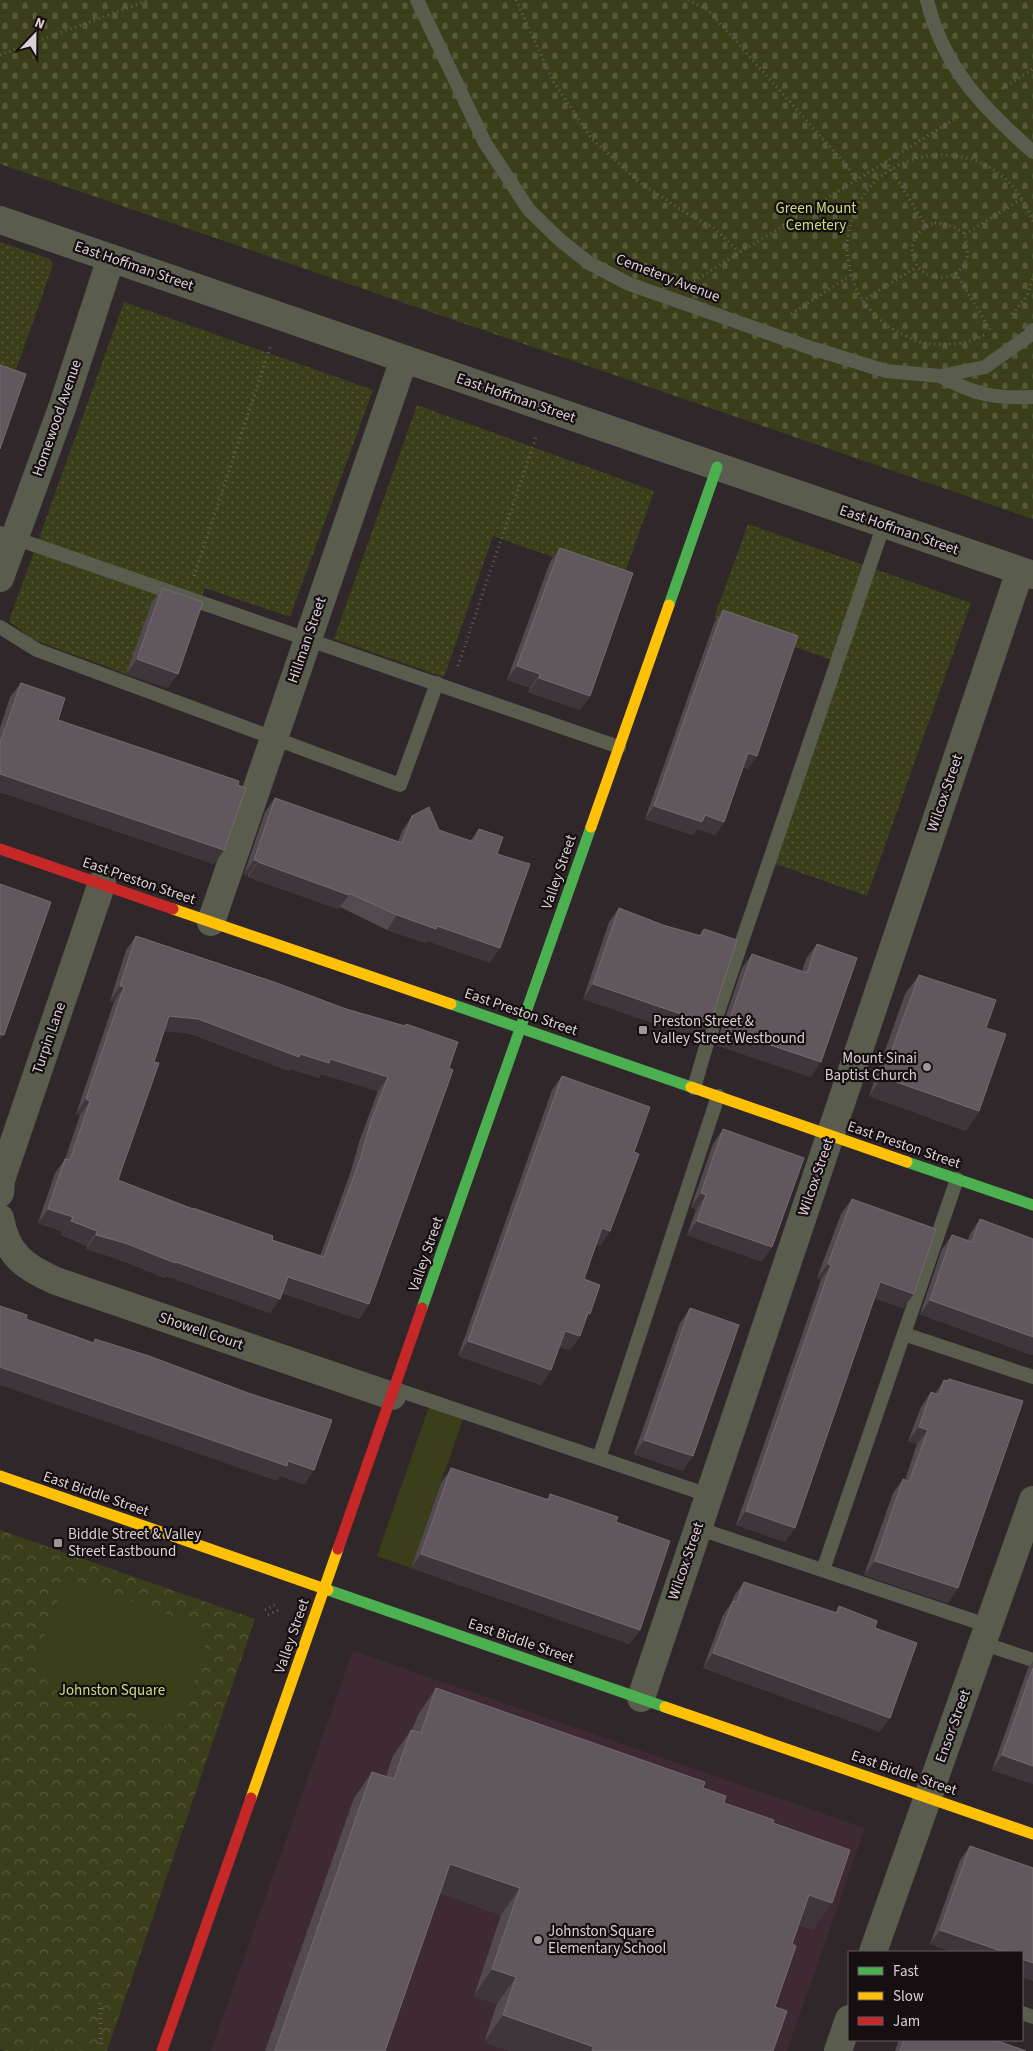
<svg xmlns="http://www.w3.org/2000/svg" width="1033" height="2051" font-family="'Source Sans 3',sans-serif">
  <style>
    .built { fill: #3f2a34 }
    .grass { fill: url(#grass-dots) }
    .forest { fill: url(#forest-crowns) }
    .cemetery { fill: url(#cemetery-stones) }
    .garden { fill: #3a3f19 }
    .lines { fill: none; stroke-linecap: round; stroke-linejoin: round }
    .path { stroke: #64625b; stroke-width: 3; stroke-dasharray: 1 4; stroke-linecap: butt }
    .lane { stroke: #5a5c4e; stroke-width: 14 }
    .street { stroke: #5a5c4e; stroke-width: 28 }
    .fast { stroke: #4caf50; stroke-width: 11 }
    .slow { stroke: #ffc107; stroke-width: 11 }
    .jam { stroke: #c62828; stroke-width: 11 }
    .wall { fill: #524a4e; fill-rule: evenodd }
    .shaded-wall { fill: #3e363a }
    .building { fill: #61585d; stroke: #746b70; fill-rule: evenodd }
    .poi-dot { fill: #a0959a; stroke: #160f12; stroke-width: 2 }
    .labels { text-anchor: middle; dominant-baseline: central; stroke-width: 4.5; stroke-linejoin: round; paint-order: stroke }
    .park-label { font-size: 15px; fill: #cdde7f; stroke: #160f12 }
    .street-label { font-size: 15px; fill: #dcd0d5; stroke: #160f12 }
    .poi-label { font-size: 15px; fill: #dcd0d5; stroke: #160f12; text-anchor: start }
  </style>
  <defs>
    <pattern id="grass-dots" width="8" height="8" patternUnits="userSpaceOnUse" patternTransform="scale(1.25)"><rect width="8" height="8" fill="#3a3f19"/><path d="M2 2h.1M6 6h.1" fill="none" stroke="#565a3a" stroke-width="1.8" stroke-linecap="round"/></pattern>
    <pattern id="forest-crowns" width="20" height="18" patternUnits="userSpaceOnUse" patternTransform="scale(1.25)"><rect width="20" height="18" fill="#3a3f19"/><path d="M2 6a3 3 0 1 1 6 0M12 15a3 3 0 1 1 6 0" fill="none" stroke="#565a3a"/></pattern>
    <pattern id="cemetery-stones" width="16" height="16" patternUnits="userSpaceOnUse" patternTransform="scale(1.25)"><rect width="16" height="16" fill="#3a3f19"/><path d="M2 7V4a2 2 0 0 1 4 0v3zM10 15v-3a2 2 0 0 1 4 0v3z" fill="#565a3a"/></pattern>
  </defs>
  <rect width="100%" height="100%" fill="#30272b"/>
  <polygon class="built" points="353,1651 865,1828 787,2051 211,2051"/>
  <g class="grass">
    <polygon points="0,242 50,259 53,265 12,381 0,377"/>
    <polygon points="124,302 373,390 290,617 205,588 193,616 126,674 32,639 9,621"/>
    <polygon points="417,405 654,491 622,581 493,536 444,677 334,639"/>
    <polygon points="748,524 971,603 867,896 773,863 843,664 714,618"/>
  </g>
  <polygon class="forest" points="0,1530 255,1619 107,2051 5,2051 0,2049"/>
  <polygon class="cemetery" points="0,0 1033,0 1033,519 0,164"/>
  <g class="garden">
    <polygon points="429,1407 463,1419 411,1568 377,1556"/>
    <polygon points="66,1577 210,1630 191,1693 167,1726 46,1682 36,1661"/>
  </g>
  <g class="lines">
    <g class="path">
      <polyline points="516,0 553,81 592,139 639,182 689,215 714,228 739,252"/>
      <polyline points="688,0 708,10 848,167 855,180"/>
      <polyline points="0,55 149,0"/>
      <polyline points="1002,89 1033,69"/>
      <polyline points="886,161 926,226"/>
      <path d="M935 223C947 223 955 227 965 234 965 242 969 249 967 257 957 292 906 279 913 244 916 232 925 227 935 223Z"/>
      <polyline points="965,234 1023,198"/>
      <polyline points="956,273 991,331"/>
      <polyline points="694,281 961,115"/>
      <polyline points="862,301 917,267"/>
      <polyline points="791,314 851,275"/>
      <polyline points="1012,314 1027,296 1033,278"/>
      <path d="M984 335C968 345 934 347 917 341 911 339 905 335 900 333 875 321 855 296 850 270 849 263 847 255 847 247 852 140 998 119 1033 222"/>
      <polyline points="194,576 271,345"/>
      <polyline points="458,666 536,437"/>
      <polyline points="265,1610 276,1604"/>
      <polyline points="268,1615 281,1609"/>
      <polyline points="100,2003 101,2046"/>
    </g>
    <g class="lane">
      <polyline points="417,0 485,143 529,210 560,240 589,263 629,284 814,349 886,371 940,376 985,367 1030,335 1033,330"/>
      <path d="M927 0C943 67 983 108 1033 152"/>
      <path d="M940 376C974 394 994 399 1033 397"/>
      <polyline points="0,533 619,747"/>
      <polyline points="0,627 37,650 400,785 437,683"/>
      <polyline points="694,1088 705,1050 884,524"/>
      <polyline points="904,1334 1033,1377"/>
      <polyline points="395,1389 708,1495"/>
      <polyline points="599,1458 718,1096"/>
      <polyline points="697,1528 989,1626"/>
      <polyline points="823,1570 957,1179"/>
      <polyline points="982,1643 1033,1660"/>
      <polyline points="1022,2013 1033,2017"/>
    </g>
    <g class="street">
      <polyline points="0,220 1033,575"/>
      <polyline points="0,578 63,405 111,258"/>
      <polyline points="211,922 404,359"/>
      <polyline points="0,1193 1,1180 102,883"/>
      <path d="M0 1218C7 1255 24 1267 56 1281L392 1396"/>
      <polyline points="641,1698 1020,571"/>
      <polyline points="873,1952 1033,1500"/>
      <polyline points="838,2051 849,2019"/>
    </g>
    <g class="fast">
      <polyline points="669,605 717,467"/>
      <polyline points="451,1004 691,1087"/>
      <polyline points="907,1162 1033,1205"/>
      <polyline points="422,1308 591,827"/>
      <polyline points="328,1590 665,1707"/>
    </g>
    <g class="slow">
      <polyline points="591,827 669,605"/>
      <polyline points="173,909 451,1004"/>
      <polyline points="691,1087 907,1162"/>
      <polyline points="0,1476 328,1590"/>
      <polyline points="665,1707 1033,1834"/>
      <polyline points="251,1798 338,1549"/>
    </g>
    <g class="jam">
      <polyline points="0,849 173,909"/>
      <polyline points="338,1549 422,1308"/>
      <polyline points="162,2051 251,1798"/>
    </g>
  </g>
  <g class="wall">
    <polygon points="560,548 590,696 580,710 528,692 530,688 507,680 550,562"/>
    <polygon points="162,588 168,688 126,674 152,602"/>
    <polygon points="723,610 757,756 748,769 743,767 724,822 715,835 697,829 693,835 645,819 714,623"/>
    <polygon points="21,683 58,720 238,785 224,850 214,864 0,792 0,728 10,697"/>
    <polygon points="275,798 398,842 402,831 412,816 439,830 470,841 479,829 497,854 490,963 428,941 426,943 387,930 340,907 338,909 248,877 248,875 244,874 265,812"/>
    <polygon points="619,908 663,925 699,935 704,929 710,1024 700,1039 583,999 609,922"/>
    <path d="M136 936 346 1009 405 1026 406 1024 369 1304 359 1319 282 1293 280 1299 270 1313 166 1276 165 1278 115 1258 86 1249 87 1246 61 1235 63 1232 38 1223 55 1173 65 1159 80 1115 76 1114 114 1002 110 1001 126 950ZM164 1031 188 1033 289 1071 291 1069 319 1078 321 1074 378 1091 360 1139 351 1171 320 1256 272 1240 193 1208 192 1209 118 1180 154 1062Z"/>
    <polygon points="817,944 811,1077 716,1045 742,968 752,954 802,971 806,959"/>
    <polygon points="919,975 986,1028 979,1111 966,1131 869,1096 905,994"/>
    <polygon points="562,1076 634,1152 610,1231 600,1246 596,1244 584,1279 580,1336 570,1350 559,1347 551,1370 541,1385 458,1356 552,1090"/>
    <polygon points="723,1129 762,1262 687,1235 696,1210 691,1207 713,1144"/>
    <polygon points="852,1199 903,1308 875,1298 785,1542 736,1525 821,1280 817,1278 841,1214"/>
    <polygon points="980,1219 1033,1239 1033,1353 1032,1355 920,1314 942,1249 952,1235 968,1240 970,1234"/>
    <polygon points="690,1308 683,1471 634,1454 680,1323"/>
    <polygon points="949,1379 948,1603 864,1575 893,1493 903,1479 905,1480 917,1444 908,1441 921,1407 931,1392 935,1394 944,1380 947,1381"/>
    <polygon points="451,1468 547,1499 550,1494 616,1522 640,1630 629,1644 411,1568 441,1483"/>
    <polygon points="744,1582 835,1613 839,1606 875,1628 880,1732 703,1668 723,1615 732,1602 734,1596"/>
    <polygon points="1033,1661 1033,1784 992,1770 1028,1668"/>
    <polygon points="436,1688 703,1788 724,1803 773,1823 813,1930 799,1925 792,1944 775,2007 773,2051 511,2051 484,2042 497,2004 474,1996 501,1915 440,1893 385,2051 265,2051 354,1798 372,1772 386,1776 393,1756 411,1730 412,1730 418,1715"/>
    <polygon points="970,1846 1033,1868 1033,1981 1022,1977 1022,1952 953,1952 930,1944 960,1860"/>
    <polygon points="899,2040 995,2040 1026,2051 895,2051"/>
  </g>
  <g class="shaded-wall">
    <polygon points="137,659 178,674 168,688 126,674"/>
    <polygon points="517,666 540,674 530,688 507,680"/>
    <polygon points="539,678 590,696 580,710 528,692"/>
    <polygon points="748,753 757,756 748,769 738,766"/>
    <polygon points="0,774 224,850 214,864 0,792"/>
    <polygon points="654,806 705,815 724,822 715,835 697,829 693,835 645,819"/>
    <polygon points="254,860 258,861 248,875 244,874"/>
    <polygon points="258,862 349,895 338,909 248,877"/>
    <polygon points="397,915 437,926 500,948 490,963 428,941 426,943 387,930"/>
    <polygon points="593,984 710,1024 700,1039 583,999"/>
    <polygon points="120,986 124,987 114,1002 110,1001"/>
    <polygon points="169,1016 198,1019 300,1054 330,1059 388,1077 378,1091 321,1074 319,1078 291,1069 289,1071 188,1033 159,1031"/>
    <polygon points="726,1030 821,1062 811,1077 716,1045"/>
    <polygon points="0,1034 4,1035 0,1040"/>
    <polygon points="882,1077 979,1111 966,1131 869,1096"/>
    <polygon points="86,1099 90,1101 80,1115 76,1114"/>
    <polygon points="701,1193 706,1195 696,1210 691,1207"/>
    <polygon points="48,1209 73,1217 63,1232 38,1223"/>
    <polygon points="71,1221 97,1231 87,1246 61,1235"/>
    <polygon points="697,1221 772,1247 762,1262 687,1235"/>
    <polygon points="602,1228 610,1231 600,1246 592,1242"/>
    <polygon points="96,1235 125,1243 280,1299 270,1313 166,1276 165,1278 115,1258 86,1249"/>
    <polygon points="828,1264 831,1265 821,1280 817,1278"/>
    <polygon points="288,1277 369,1304 359,1319 278,1291"/>
    <polygon points="880,1282 914,1294 903,1308 870,1297"/>
    <polygon points="930,1300 1033,1337 1033,1353 1032,1355 920,1314"/>
    <polygon points="588,1313 590,1314 580,1328"/>
    <polygon points="565,1331 580,1336 570,1350 555,1346"/>
    <polygon points="468,1341 551,1370 541,1385 458,1356"/>
    <polygon points="0,1367 288,1461 314,1470 304,1485 280,1476 277,1481 0,1385"/>
    <polygon points="919,1427 928,1430 917,1444 908,1441"/>
    <polygon points="644,1440 693,1456 683,1471 634,1454"/>
    <polygon points="746,1511 795,1528 785,1542 736,1525"/>
    <polygon points="421,1554 640,1630 629,1644 411,1568"/>
    <polygon points="875,1561 958,1588 948,1603 864,1575"/>
    <polygon points="713,1653 890,1718 880,1732 703,1668"/>
    <polygon points="1002,1755 1033,1766 1033,1784 992,1770"/>
    <polygon points="450,1864 520,1888 501,1915 432,1890"/>
    <polygon points="809,1895 832,1903 813,1930 791,1922"/>
    <polygon points="940,1930 1004,1952 953,1952 930,1944"/>
    <polygon points="1022,1959 1033,1963 1033,1981 1022,1977"/>
    <polygon points="492,1969 516,1977 497,2004 474,1996"/>
    <polygon points="503,2015 594,2047 591,2051 511,2051 484,2042"/>
  </g>
  <g class="building">
    <polygon points="0,365 26,374 0,449"/>
    <polygon points="560,548 633,573 590,696 539,678 540,674 517,666"/>
    <polygon points="162,588 203,602 178,674 137,659"/>
    <polygon points="723,610 798,636 757,756 748,753 724,822 705,815 702,822 654,806"/>
    <polygon points="21,683 65,698 58,720 239,781 238,785 246,788 224,850 0,774 0,743"/>
    <polygon points="275,798 402,843 412,816 429,807 439,830 474,842 479,829 503,837 497,854 530,864 500,948 437,926 436,929 397,915 349,893 349,895 258,862 258,861 254,860"/>
    <polygon points="0,884 51,902 4,1035 0,1034 0,1035"/>
    <polygon points="619,908 663,925 701,936 704,929 737,940 710,1024 593,984"/>
    <path d="M136 936 274 982 346 1009 405 1026 406 1024 458 1042 449 1068 453 1070 369 1304 288 1277 280 1299 176 1262 175 1263 125 1243 96 1235 97 1231 71 1221 73 1217 48 1209 65 1159 70 1160 90 1101 86 1099 124 987 120 986ZM169 1016 198 1019 299 1057 300 1054 329 1063 330 1059 388 1077 370 1124 361 1157 324 1257 272 1240 273 1236 193 1208V1209L118 1180 159 1063 154 1062Z"/>
    <polygon points="817,944 857,958 821,1062 726,1030 752,954 807,973"/>
    <polygon points="919,975 996,1000 986,1028 1006,1034 979,1111 882,1077"/>
    <polygon points="562,1076 650,1107 634,1152 639,1154 610,1231 602,1228 584,1279 600,1285 590,1314 588,1313 580,1336 565,1331 551,1370 468,1341"/>
    <polygon points="723,1129 804,1158 772,1247 697,1221 706,1195 701,1193"/>
    <polygon points="852,1199 936,1229 914,1294 880,1282 795,1528 746,1511 831,1265 828,1264"/>
    <polygon points="980,1219 1033,1239 1033,1337 930,1300 952,1235 972,1242"/>
    <polygon points="0,1306 27,1315 26,1319 94,1343 95,1339 149,1356 251,1394 332,1420 314,1470 288,1461 287,1466 0,1367"/>
    <polygon points="690,1308 739,1325 693,1456 644,1440"/>
    <polygon points="949,1379 1023,1401 958,1588 875,1561 903,1479 909,1482 928,1430 919,1427 931,1392 939,1395 944,1380 948,1381"/>
    <polygon points="451,1468 549,1500 550,1494 618,1517 616,1522 670,1541 640,1630 421,1554"/>
    <polygon points="744,1582 837,1613 839,1606 877,1621 875,1628 917,1643 890,1718 713,1653 733,1601 737,1602"/>
    <polygon points="1033,1668 1033,1766 1002,1755"/>
    <polygon points="436,1688 705,1782 703,1788 726,1796 724,1803 774,1820 773,1823 850,1850 832,1903 809,1895 792,1944 796,1946 775,2007 787,2011 773,2051 592,2051 594,2047 503,2015 516,1977 492,1969 520,1888 450,1864 385,2051 275,2051 372,1772 394,1779 411,1730 421,1733"/>
    <polygon points="970,1846 1033,1868 1033,1963 1022,1959 1022,1952 1004,1952 940,1930"/>
    <polygon points="904,2040 995,2040 1026,2051 900,2051"/>
  </g>
  <g class="poi-dot">
    <rect x="638" y="1025" width="10" height="10" rx="2.5"/>
    <circle cx="927" cy="1067" r="5"/>
    <rect x="53" y="1538" width="10" height="10" rx="2.5"/>
    <circle cx="538" cy="1940" r="5"/>
  </g>
  <g class="labels">
    <g class="park-label">
      <text x="816" y="208">Green Mount<tspan x="816" dy="17">Cemetery</tspan></text>
      <text x="112" y="1690">Johnston Square</text>
    </g>
    <g class="street-label">
      <text transform="translate(134 266) rotate(19)">East Hoffman Street</text>
      <text transform="translate(668 278) rotate(21)">Cemetery Avenue</text>
      <text transform="translate(516 398) rotate(19)">East Hoffman Street</text>
      <text transform="translate(57 418) rotate(-71)">Homewood Avenue</text>
      <text transform="translate(899 530) rotate(19)">East Hoffman Street</text>
      <text transform="translate(307 640) rotate(-71)">Hillman Street</text>
      <text transform="translate(945 793) rotate(-71)">Wilcox Street</text>
      <text transform="translate(559 872) rotate(-71)">Valley Street</text>
      <text transform="translate(139 881) rotate(19)">East Preston Street</text>
      <text transform="translate(521 1012) rotate(19)">East Preston Street</text>
      <text transform="translate(49 1038) rotate(-71)">Turpin Lane</text>
      <text transform="translate(904 1145) rotate(19)">East Preston Street</text>
      <text transform="translate(816 1177) rotate(-71)">Wilcox Street</text>
      <text transform="translate(426 1254) rotate(-71)">Valley Street</text>
      <text transform="translate(201 1331) rotate(19)">Showell Court</text>
      <text transform="translate(96 1494) rotate(19)">East Biddle Street</text>
      <text transform="translate(686 1561) rotate(-71)">Wilcox Street</text>
      <text transform="translate(292 1636) rotate(-71)">Valley Street</text>
      <text transform="translate(521 1641) rotate(19)">East Biddle Street</text>
      <text transform="translate(953 1726) rotate(-70)">Ensor Street</text>
      <text transform="translate(904 1773) rotate(19)">East Biddle Street</text>
    </g>
    <g class="poi-label">
      <text x="653" y="1021">Preston Street &amp;<tspan x="653" dy="17">Valley Street Westbound</tspan></text>
      <text x="917" y="1058" text-anchor="end">Mount Sinai<tspan x="917" dy="17">Baptist Church</tspan></text>
      <text x="68" y="1534">Biddle Street &amp; Valley<tspan x="68" dy="17">Street Eastbound</tspan></text>
      <text x="548" y="1931">Johnston Square<tspan x="548" dy="17">Elementary School</tspan></text>
    </g>
  </g>
  <rect x="848" y="1951" width="175" height="90" fill="#160f12" stroke="#655c60"/>
  <rect x="858" y="1967" width="25" height="8" fill="#4caf50" stroke="#655c60"/>
  <text x="893" y="1976" font-size="15" fill="#dcd0d5">Fast</text>
  <rect x="858" y="1992" width="25" height="8" fill="#ffc107" stroke="#655c60"/>
  <text x="893" y="2001" font-size="15" fill="#dcd0d5">Slow</text>
  <rect x="858" y="2017" width="25" height="8" fill="#c62828" stroke="#655c60"/>
  <text x="893" y="2026" font-size="15" fill="#dcd0d5">Jam</text>
  <g transform="translate(35 35) rotate(22)" stroke="#160f12" stroke-width="4" paint-order="stroke">
  <path d="M0-4L9 19L0 12L-9 19Z" fill="#dcd0d5"/>
  <text y="-8" font-size="14" font-weight="bold" text-anchor="middle" fill="#dcd0d5">N</text>
  </g>
</svg>
